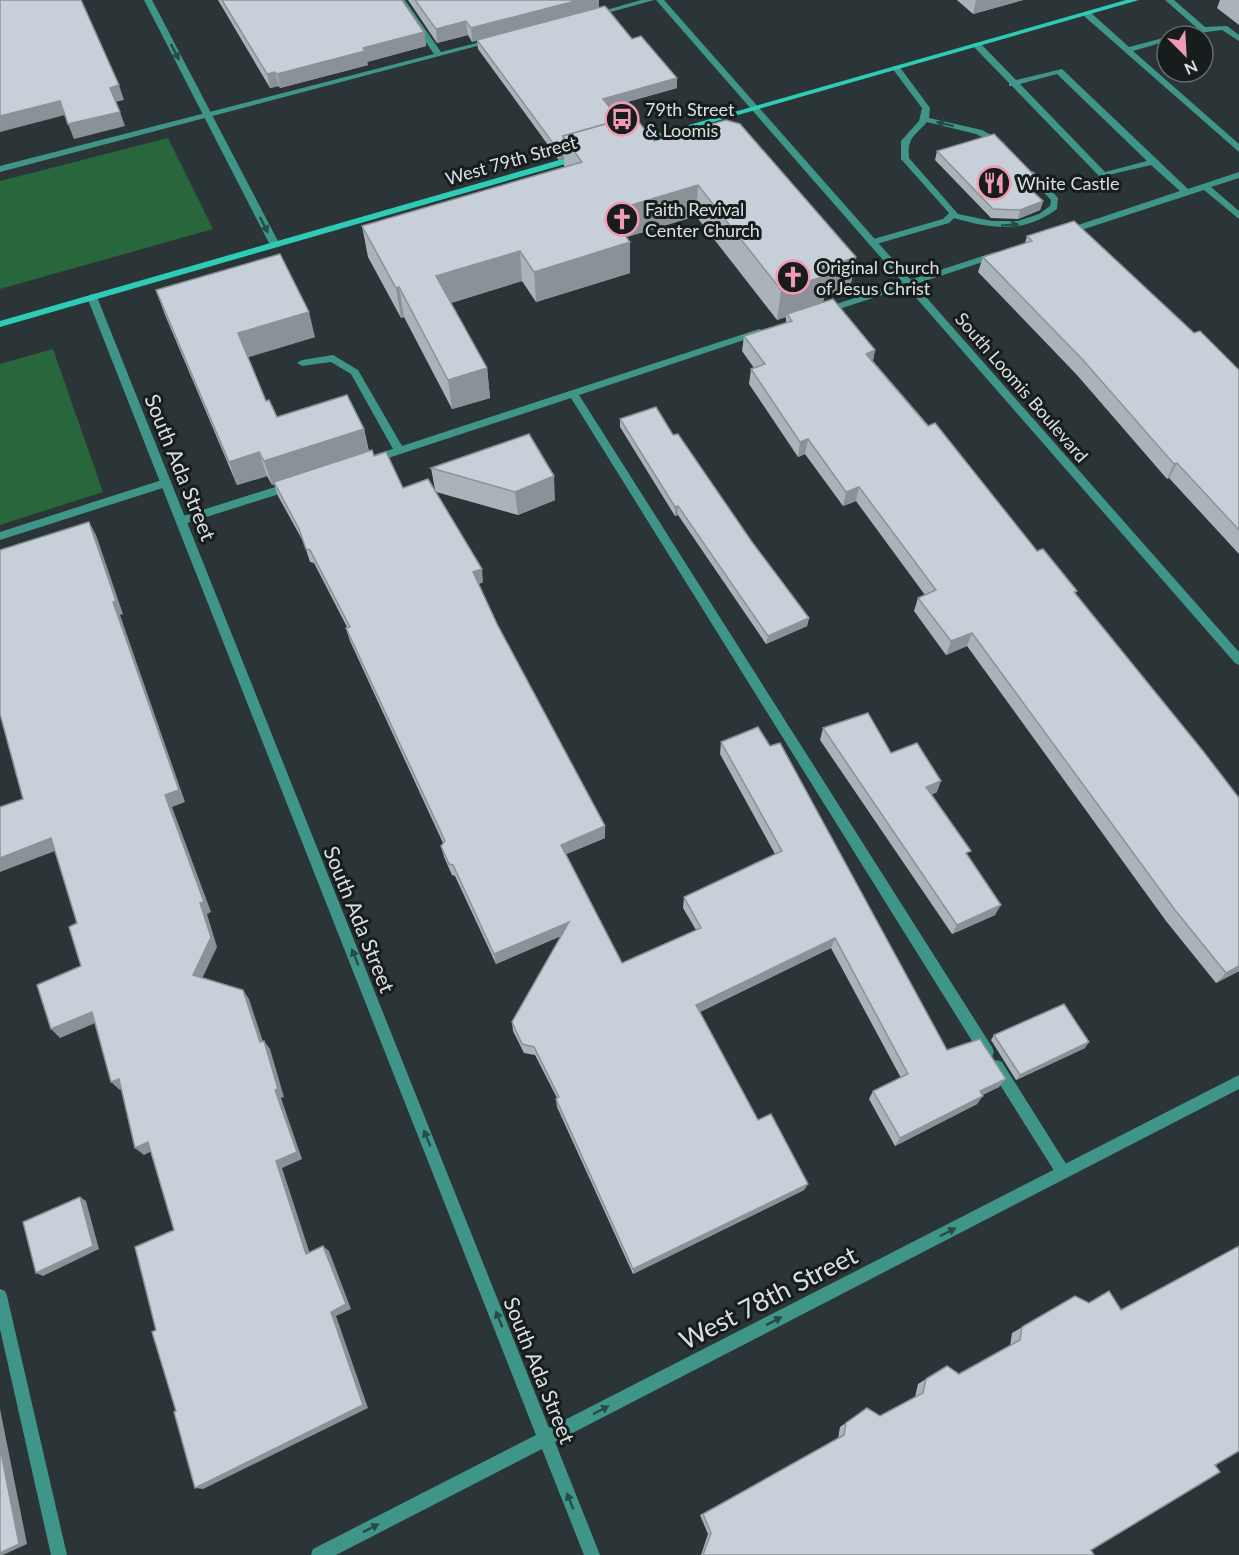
<svg xmlns="http://www.w3.org/2000/svg" width="1239" height="1555" font-family="Lato,sans-serif">
  <style>
    .green { fill: #27673b }
    .lines { fill: none; stroke-linecap: round; stroke-linejoin: round }
    .service { fill: #3f9587; fill-rule: evenodd }
    .minor { fill: #3f9587; fill-rule: evenodd }
    .tertiary { fill: #3f9587; fill-rule: evenodd }
    .secondary { fill: #2dccb6; fill-rule: evenodd }
    .wall { fill: #abb3ba }
    .shaded-wall { fill: #8b9297 }
    .building { fill: #c7d0d8; stroke: #8b9297; stroke-width: 1.5 }
    .oneway { fill: #274c47 }
    .labels { text-anchor: middle; dominant-baseline: central; stroke-width: 6; stroke-linejoin: round; paint-order: stroke }
    .far-poi-label { font-size: 18px; fill: #dae0e2; stroke: #171c1d; text-anchor: start }
    .far-street-label { font-size: 18px; fill: #dae0e2; stroke: #171c1d }
    .street-label { font-size: 21px; fill: #dae0e2; stroke: #171c1d }
    .near-street-label { font-size: 26px; fill: #dae0e2; stroke: #171c1d }
  </style>
  <rect width="100%" height="100%" fill="#2b3537"/>
  <g class="green">
    <polygon points="168,138 213,229 0,289 0,181"/>
    <polygon points="53,349 103,492 0,525 0,364"/>
  </g>
  <g class="lines">
    <g class="service">
      <polygon points="397,0 405,0 441,52 492,39 496,41 0,172 0,166 434,54"/>
      <polygon points="641,0 654,0 593,17 589,15"/>
      <polygon points="1165,0 1174,0 1205,27 1227,26 1239,35 1239,41 1222,30 1174,36 1197,28"/>
      <polygon points="1084,12 1090,12 1129,47 1167,37 1167,41 1133,51 1239,144 1239,152 1084,16"/>
      <path d="M974 43H980L1016 80 1062 69 1188 189 1239 172V178L1211 187 1239 211V219L1204 190 1069 234H1063V230L1180 191 1151 165 1100 177 1012 86H1009V83L974 47ZM1057 74 1147 161 1105 172 1020 84Z"/>
      <path d="M893 66H899L930 108 929 118 982 130 1005 143 998 145 976 134 927 122C915 136 907 137 909 158L958 214 992 221H1018L1039 214 1050 206 1051 200 1027 175V171H1033L1058 198 1057 209C1023 234 993 229 954 218L949 223 873 245 870 244V240L943 219 949 213 901 159V141L919 121 922 108 892 68Z"/>
      <polygon points="995,252 1000,255 998,257 827,313 824,314 819,311 821,309"/>
      <polygon points="759,329 762,330 762,334 579,395 992,1047 994,1052 992,1057 987,1059 982,1057 571,398 373,463 368,459 369,456 393,449 351,374 331,362 302,366 297,363 302,360 333,355 358,370 402,446"/>
      <polygon points="165,479 169,480 170,483 169,486 0,540 0,532"/>
      <polygon points="291,482 296,486 295,489 181,525 176,521 177,518"/>
      <polygon points="997,1060 1002,1062 1068,1167 1070,1172 1068,1177 1063,1179 1058,1177 992,1072 990,1067 992,1062"/>
      <polygon points="0,1289 5,1291 7,1296 67,1555 51,1555 0,1329"/>
    </g>
    <g class="minor">
      <polygon points="144,0 152,0 280,245 278,247 272,247 270,245"/>
      <polygon points="92,294 97,297 549,1428 1239,1075 1239,1089 555,1442 600,1555 584,1555 542,1449 336,1555 311,1555 313,1549 536,1435 87,297"/>
    </g>
    <polygon class="tertiary" points="656,0 664,0 1239,652 1239,665 1235,663"/>
    <g class="secondary">
      <polygon points="1126,0 1139,0 640,143 633,141"/>
      <polygon points="580,154 583,155 583,159 0,327 0,321"/>
    </g>
  </g>
  <g class="wall">
    <polygon points="218,0 402,0 424,32 426,46 367,62 368,65 280,88 279,86 270,88"/>
    <polygon points="408,0 599,0 599,8 632,39 677,88 609,107 620,120 654,141 856,257 850,288 824,296 823,302 875,350 873,361 1037,551 1077,591 1075,594 1239,798 1239,971 1216,983 1166,921 967,646 946,655 914,611 918,598 925,595 856,501 843,506 805,454 798,457 749,384 751,369 754,368 742,351 744,336 786,323 786,317 777,320 696,216 626,237 630,242 630,273 536,302 522,281 451,303 487,368 490,398 452,409 404,317 401,318 368,257 362,226 564,167 564,158 559,160 478,49 477,40 472,42 468,35 437,43"/>
    <polygon points="957,0 1023,0 973,14"/>
    <polygon points="1220,0 1239,0 1239,25 1217,8"/>
    <polygon points="937,151 1038,191 1034,193 1043,201 1040,210 1018,219 991,218 935,160"/>
    <polygon points="1027,236 1194,333 1239,370 1239,554 1169,478 1167,479 1077,375 978,272 983,257 1025,243"/>
    <polygon points="156,290 315,337 248,357 266,401 277,417 364,429 369,451 374,456 403,488 435,490 431,468 555,500 518,515 436,492 483,582 479,584 497,624 605,838 566,854 622,963 696,930 683,908 684,897 775,854 720,754 721,742 947,1050 999,1087 982,1095 977,1104 895,1146 869,1099 873,1091 901,1078 831,948 700,1012 758,1120 808,1184 804,1190 633,1274 557,1107 556,1099 557,1098 535,1055 524,1053 513,1031 512,1022 561,936 496,964 455,876 452,875 444,857 441,846 443,843 350,641 346,628 347,627 314,563 310,562 304,543 278,496 274,484 272,485 267,476 237,485 165,315"/>
    <polygon points="620,419 673,435 809,618 807,626 766,644 678,515 675,516 620,427"/>
    <polygon points="823,728 891,753 937,792 931,795 968,857 995,915 952,934 820,740"/>
    <polygon points="994,1035 1085,1048 1016,1080 991,1040"/>
    <polygon points="1075,1296 1215,1465 1091,1550 1094,1555 701,1555 708,1534 700,1515 838,1439 840,1427 867,1408 880,1416 915,1397 918,1384 947,1366 959,1374 1010,1346 1012,1333"/>
  </g>
  <g class="shaded-wall">
    <polygon points="579,0 599,0 599,9 472,42 471,28"/>
    <polygon points="976,0 1023,0 973,14"/>
    <polygon points="466,21 468,35 437,43 436,29"/>
    <polygon points="424,32 426,46 367,62 368,65 280,88 277,74 363,48"/>
    <polygon points="275,72 279,86 270,88 267,74"/>
    <polygon points="677,78 677,88 603,109 603,99"/>
    <polygon points="119,85 124,100 115,102 110,88"/>
    <polygon points="60,101 65,115 0,132 0,116"/>
    <polygon points="120,112 125,126 74,139 68,124"/>
    <polygon points="564,149 564,158 559,160 558,150"/>
    <polygon points="1041,182 1038,191 1025,196 1027,186"/>
    <polygon points="698,185 696,216 608,243 608,212"/>
    <polygon points="1043,201 1040,210 1018,219 1020,210"/>
    <polygon points="630,242 630,273 536,302 534,272"/>
    <polygon points="520,251 522,281 440,306 436,276"/>
    <polygon points="856,257 850,288 824,296 823,305 787,314 786,317 777,320 781,290 822,268"/>
    <polygon points="399,287 404,317 401,318 396,288"/>
    <polygon points="309,312 315,337 246,358 238,333"/>
    <polygon points="875,350 872,365 866,354"/>
    <polygon points="487,368 490,398 452,409 448,380"/>
    <polygon points="364,429 369,453 272,485 264,461"/>
    <polygon points="808,439 805,454 798,457 800,442"/>
    <polygon points="259,452 267,476 237,485 229,462"/>
    <polygon points="1177,463 1169,478 1167,479 1174,464"/>
    <polygon points="554,476 555,500 518,515 515,492"/>
    <polygon points="859,487 856,501 843,506 846,492"/>
    <polygon points="678,506 678,515 675,516 675,507"/>
    <polygon points="89,522 96,535 123,614 120,615 185,802 172,807 211,912 207,914 217,947 199,985 193,975 165,795 113,602"/>
    <polygon points="482,569 483,582 475,585 473,572"/>
    <polygon points="809,618 807,626 766,644 768,636"/>
    <polygon points="972,633 967,646 946,655 951,641"/>
    <polygon points="941,781 937,792 921,798 926,787"/>
    <polygon points="605,826 605,838 562,856 561,845"/>
    <polygon points="51,838 60,849 0,872 0,858"/>
    <polygon points="1001,905 995,915 952,934 957,925"/>
    <polygon points="569,922 570,932 496,964 494,954"/>
    <polygon points="835,938 831,948 695,1014 696,1005"/>
    <polygon points="1239,966 1239,971 1216,983 1226,973"/>
    <polygon points="243,990 249,999 266,1051 260,1042"/>
    <polygon points="92,1012 100,1021 60,1038 51,1029"/>
    <polygon points="264,1041 270,1049 284,1097 281,1098 302,1159 282,1168 312,1260 306,1254 276,1161 275,1090"/>
    <polygon points="1089,1042 1085,1048 1016,1080 1020,1075"/>
    <polygon points="119,1079 127,1087 120,1090 111,1082"/>
    <polygon points="1006,1079 999,1087 974,1099 980,1091"/>
    <polygon points="983,1096 977,1104 895,1146 900,1138"/>
    <polygon points="148,1142 156,1149 144,1155 135,1148"/>
    <polygon points="808,1184 804,1190 633,1274 633,1269"/>
    <polygon points="80,1197 86,1201 99,1249 43,1276 36,1273"/>
    <polygon points="323,1246 329,1251 351,1309 336,1316 368,1408 203,1489 195,1488"/>
    <polygon points="0,1409 27,1544 3,1555 0,1555"/>
  </g>
  <g class="building">
    <polygon points="0,0 81,0 119,85 110,88 120,112 68,124 60,101 0,116"/>
    <polygon points="222,0 402,0 424,32 363,48 365,51 277,74 275,72 267,74"/>
    <polygon points="415,0 579,0 471,28 466,21 436,29"/>
    <polygon points="605,6 632,39 641,36 677,78 603,99 620,120 563,136 564,149 558,150 477,40"/>
    <polygon points="634,116 654,141 726,120 740,124 856,257 822,268 828,275 781,290 698,185 608,212 630,242 534,272 520,251 436,276 487,368 448,380 399,287 396,288 362,226 582,162 563,136"/>
    <polygon points="994,134 1041,182 1027,186 1043,201 1020,210 993,209 937,151"/>
    <polygon points="1074,221 1194,333 1200,331 1239,370 1239,530 1177,463 1174,464 1083,360 983,257 1032,241 1027,236"/>
    <polygon points="280,254 309,312 238,333 266,401 269,400 277,417 347,395 364,429 264,461 259,452 229,462 156,290"/>
    <polygon points="833,299 875,350 866,354 928,426 935,423 1037,551 1043,549 1077,591 1074,592 1203,751 1239,798 1239,966 1226,973 1175,910 972,633 951,641 918,598 936,590 859,487 846,492 808,439 800,442 751,369 765,364 744,336 792,321 787,314"/>
    <polygon points="656,407 673,435 678,434 752,542 809,618 768,636 678,506 675,507 620,419"/>
    <polygon points="529,434 554,476 515,492 431,468"/>
    <polygon points="372,450 374,456 386,452 403,488 428,479 482,569 473,572 497,624 605,826 561,845 622,963 701,928 684,897 782,851 721,742 758,727 770,746 780,743 947,1050 980,1039 1006,1079 980,1091 983,1096 900,1138 873,1091 908,1074 835,938 696,1005 758,1120 771,1114 808,1184 633,1269 556,1099 559,1097 534,1047 522,1044 512,1022 569,922 494,954 453,865 449,864 441,846 445,841 346,628 350,627 310,550 306,549 299,529 274,482"/>
    <polygon points="89,522 116,601 113,602 179,790 165,795 204,902 200,903 211,937 193,975 243,990 260,1042 264,1041 278,1089 275,1090 297,1152 276,1161 306,1254 323,1246 346,1304 331,1312 363,1405 195,1488 174,1412 176,1411 152,1332 156,1330 135,1247 174,1230 148,1142 135,1148 119,1079 111,1082 92,1012 51,1029 37,985 81,966 69,927 77,923 51,838 0,858 0,807 23,799 0,714 0,550"/>
    <polygon points="868,713 891,753 917,743 941,781 926,787 971,851 966,853 1001,905 957,925 823,728"/>
    <polygon points="1064,1004 1089,1042 1020,1075 994,1035"/>
    <polygon points="80,1197 93,1246 36,1273 23,1222"/>
    <polygon points="1239,1246 1239,1451 1215,1465 1220,1472 1091,1550 1094,1555 703,1555 711,1533 703,1514 844,1435 846,1423 867,1408 880,1416 923,1393 926,1379 947,1366 959,1374 1020,1340 1022,1327 1075,1296 1089,1303 1109,1291 1121,1310"/>
    <polygon points="0,1448 19,1544 0,1553"/>
  </g>
  <defs><path id="oneway-solid" d="M-6-.8H1V-3.2L6.5 0L1 3.2V.8H-6Z" transform="scale(1.5)"/></defs>
  <g class="oneway">
    <use href="#oneway-solid" transform="translate(175 52) rotate(63)"/>
    <use href="#oneway-solid" transform="translate(945 124) rotate(-166)"/>
    <use href="#oneway-solid" transform="translate(264 225) rotate(63)"/>
    <use href="#oneway-solid" transform="translate(1010 225) rotate(-4)"/>
    <use href="#oneway-solid" transform="translate(355 957) rotate(-112)"/>
    <use href="#oneway-solid" transform="translate(427 1138) rotate(-112)"/>
    <use href="#oneway-solid" transform="translate(948 1232) rotate(-27)"/>
    <use href="#oneway-solid" transform="translate(499 1319) rotate(-112)"/>
    <use href="#oneway-solid" transform="translate(774 1321) rotate(-27)"/>
    <use href="#oneway-solid" transform="translate(601 1410) rotate(-28)"/>
    <use href="#oneway-solid" transform="translate(570 1501) rotate(-112)"/>
    <use href="#oneway-solid" transform="translate(371 1528) rotate(-27)"/>
  </g>
  <defs>
    <g id="bus-ring" transform="scale(1.725)"><circle r="9.5" fill="#171c1d" stroke="#f19ab4" stroke-width="1.5"/><path d="M-5-6H5V4H4V6H2V4H-2V6H-4V4H-5ZM-3.5-4V0h7V-4ZM-3.5 1.2v1.5H-2V1.2ZM2 1.2v1.5H3.5V1.2Z" fill="#f19ab4"/></g>
    <g id="restaurant-ring" transform="scale(1.725)"><circle r="9.5" fill="#171c1d" stroke="#f19ab4" stroke-width="1.5"/><path d="M-5-6h1v4h1v-4h1v4h1v-4h1v5L-1.5 .5V6h-2V.5L-5-1ZM5-6V6H3V1.5H1.5Q1.5-4 5-6Z" fill="#f19ab4"/></g>
    <g id="church-ring" transform="scale(1.725)"><circle r="9.5" fill="#171c1d" stroke="#f19ab4" stroke-width="1.5"/><path d="M-1.2-6h2.4v3.5h3.3v2.4h-3.3V6h-2.4V-.1h-3.3v-2.4h3.3Z" fill="#f19ab4"/></g>
  </defs>
  <g fill-rule="evenodd">
    <use href="#bus-ring" x="622" y="119"/>
    <use href="#restaurant-ring" x="994" y="183"/>
    <use href="#church-ring" x="622" y="219"/>
    <use href="#church-ring" x="793" y="277"/>
  </g>
  <g class="labels">
    <g class="far-poi-label">
      <text x="645" y="109">79th Street<tspan x="645" dy="21">&amp; Loomis</tspan></text>
      <text x="1017" y="183">White Castle</text>
      <text x="645" y="209">Faith Revival<tspan x="645" dy="21">Center Church</tspan></text>
      <text x="816" y="267">Original Church<tspan x="816" dy="21">of Jesus Christ</tspan></text>
    </g>
    <g class="far-street-label">
      <text transform="translate(511 160) rotate(-16)">West 79th Street</text>
      <text transform="translate(1022 387) rotate(49)">South Loomis Boulevard</text>
    </g>
    <g class="street-label">
      <text transform="translate(181 467) rotate(68)">South Ada Street</text>
      <text transform="translate(360 919) rotate(68)">South Ada Street</text>
      <text transform="translate(540 1370) rotate(68)">South Ada Street</text>
    </g>
    <g class="near-street-label">
      <text transform="translate(768 1297) rotate(-27)">West 78th Street</text>
    </g>
  </g>
  <g transform="translate(1185 54) rotate(156)"><circle r="28" fill="#171c1d" stroke="#656a6c" stroke-width="1.5"/>
  <path d="M0-4.5L10 22L0 15L-10 22Z" fill="#f19ab4"/>
  <text y="-9" font-size="16" font-weight="bold" text-anchor="middle" fill="#dae0e2">N</text>
  </g>
</svg>
